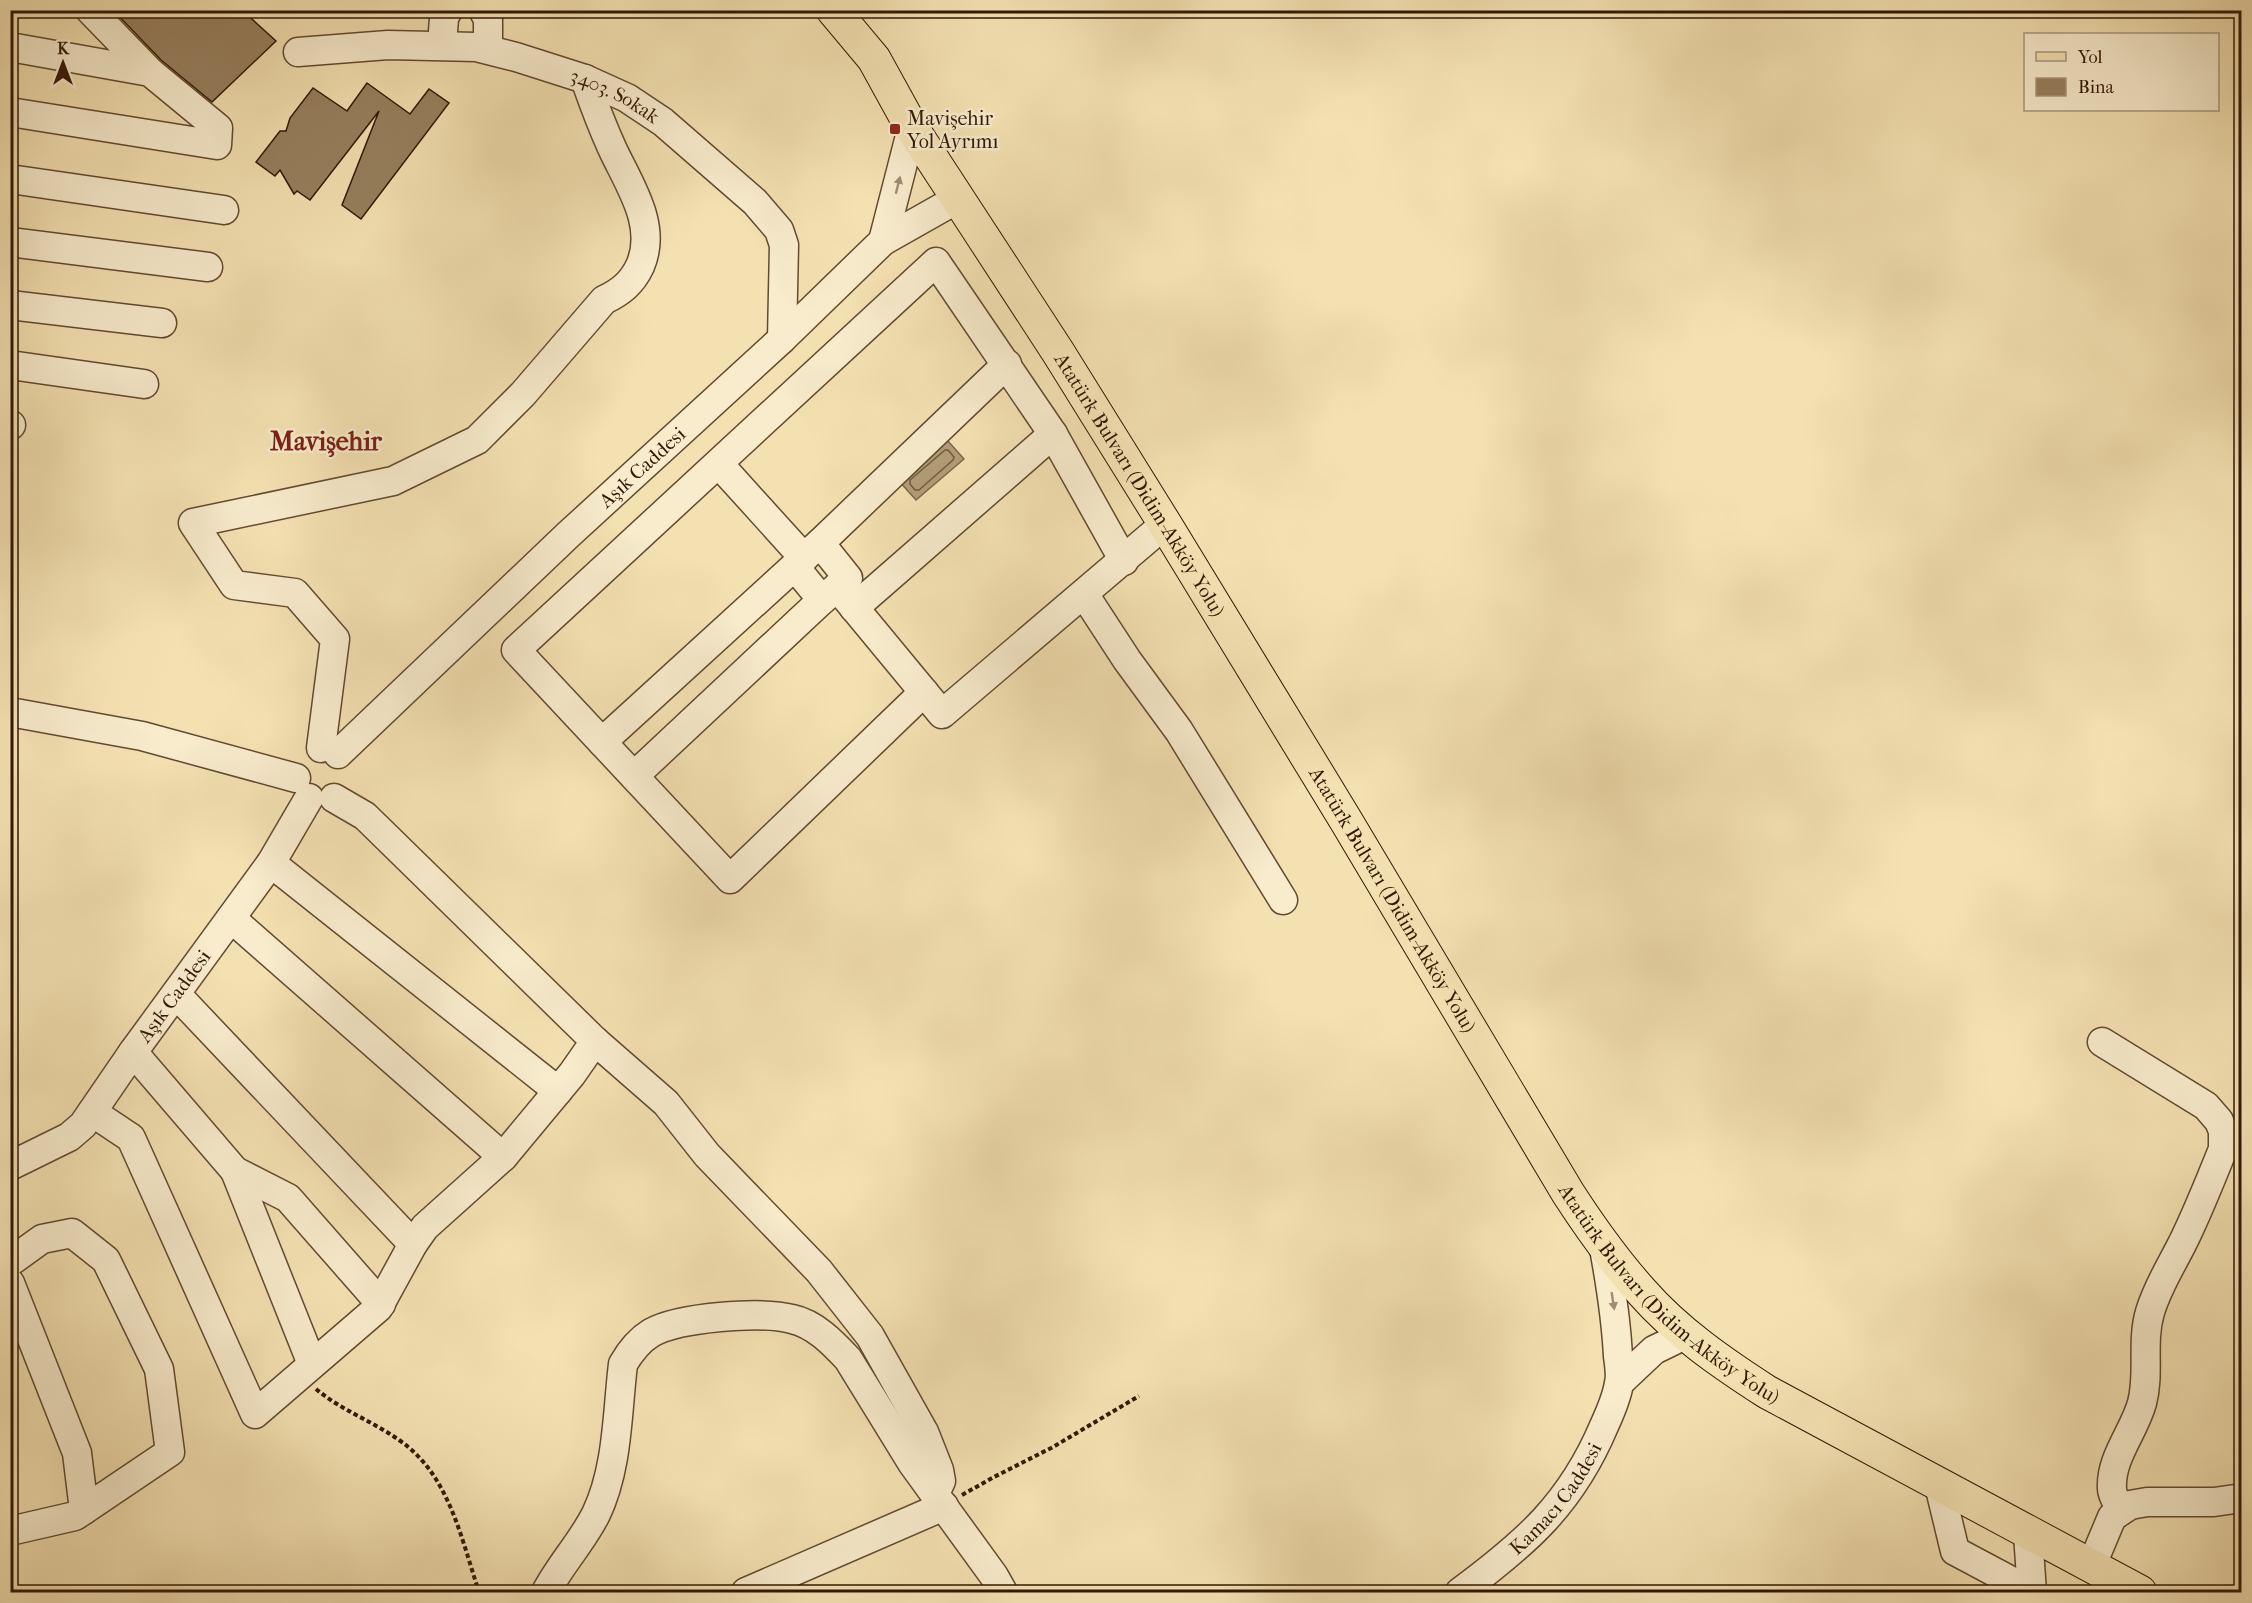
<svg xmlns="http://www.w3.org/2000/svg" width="2252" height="1603" font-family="'IM FELL French Canon',serif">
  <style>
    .water { fill: #b29c77; stroke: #7f6749; stroke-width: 1.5 }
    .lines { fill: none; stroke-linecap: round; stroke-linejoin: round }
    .shore { stroke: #725a3e; stroke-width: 1.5 }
    .building { fill: #97805e; stroke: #321704; stroke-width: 1.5 }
    .minor-casing { stroke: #624a30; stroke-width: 31 }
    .major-casing { stroke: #321704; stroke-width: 35 }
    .path { stroke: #321704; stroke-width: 4; stroke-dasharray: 4.5 3; stroke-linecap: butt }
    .minor { stroke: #f8eccd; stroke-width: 28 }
    .major { stroke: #f4e1b2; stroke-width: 33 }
    .oneway { fill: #9f8c73 }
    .poi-dot { fill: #8f2418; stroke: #f8eccd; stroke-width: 2 }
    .labels { text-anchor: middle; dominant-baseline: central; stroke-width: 5; stroke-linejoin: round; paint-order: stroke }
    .street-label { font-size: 20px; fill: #321704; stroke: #f8eccd }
    .poi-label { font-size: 20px; fill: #321704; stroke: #f8eccd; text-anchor: start }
    .district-label { font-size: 26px; font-weight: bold; fill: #7a1f14; stroke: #f8eccd }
  </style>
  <rect width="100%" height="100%" fill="#f4e1b2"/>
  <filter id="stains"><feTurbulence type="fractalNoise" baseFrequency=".00333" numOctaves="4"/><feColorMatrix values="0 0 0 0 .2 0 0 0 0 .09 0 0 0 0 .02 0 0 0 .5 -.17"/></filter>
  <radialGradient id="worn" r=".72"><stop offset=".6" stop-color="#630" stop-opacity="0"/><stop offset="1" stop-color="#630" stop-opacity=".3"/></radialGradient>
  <polygon class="water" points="947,440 964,459 916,500 899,481"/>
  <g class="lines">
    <polygon class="shore" points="945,450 948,450 954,457 953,460 919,490 915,490 910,484 910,480"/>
  </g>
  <g class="building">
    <polygon points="113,10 242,10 276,41 212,102 161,60"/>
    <polygon points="367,83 410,114 429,89 449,103 361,219 342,205 379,111 310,200 297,191 294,194 280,170 275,176 256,162 280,131 286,131 290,118 313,88 347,111"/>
  </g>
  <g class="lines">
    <g class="minor-casing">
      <g id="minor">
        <polyline points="90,10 150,72"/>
        <polyline points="483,10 488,19 488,49"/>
        <polyline points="442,45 444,18 448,10"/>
        <polyline points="10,47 150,72 218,128 217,145 10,112"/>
        <path id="s1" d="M298 52 388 45 476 47 516 57 585 79 627 98 663 122 755 202 779 230 784 245 782 339"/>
        <polyline points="10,179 224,210"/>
        <polyline points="883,241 912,128"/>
        <polyline points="10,242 208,267"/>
        <polyline points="10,305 162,323"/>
        <polyline points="10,365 144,384"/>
        <polyline points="10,425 11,425"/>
        <polyline points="719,464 804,558"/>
        <polyline points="820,543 1007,364"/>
        <polyline points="837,587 942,714 1165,524"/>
        <polyline points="1084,594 1127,660 1179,731 1283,900"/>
        <polyline points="854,608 1053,434"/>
        <polyline points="924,692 730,879 516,650 936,262 1053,434 1124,561"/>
        <polyline points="10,712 142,736 296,778"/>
        <polyline points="602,742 820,543 848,578 822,600 795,567"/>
        <path d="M321 748 335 639 295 593 234 585 193 523 393 481 477 440 523 394 604 300C621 292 632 283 640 266 658 225 629 185 612 148 602 126 593 102 585 79"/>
        <path id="s2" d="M338 754 569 534 782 339 883 241 959 198"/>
        <polyline points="634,776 822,600"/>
        <polyline points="334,798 365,816 595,1041 666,1103 707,1155 819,1271 870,1336 924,1432 939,1470 941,1481 935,1494"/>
        <polyline points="271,863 558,1091"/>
        <polyline points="232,919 503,1157"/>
        <polyline points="176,994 413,1244"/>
        <path d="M2102 1042 2206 1106 2219 1121 2223 1131V1149C2211 1179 2199 1209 2185 1238 2173 1263 2158 1285 2150 1312 2141 1342 2150 1373 2142 1403 2134 1432 2110 1458 2112 1489 2112 1496 2118 1503 2121 1510"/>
        <polyline points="133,1052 235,1171 312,1364"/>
        <polyline points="92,1112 131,1138 255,1414 378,1308 413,1244 425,1227 503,1157 572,1074 595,1041"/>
        <path id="s3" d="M10 1166 69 1137 83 1125 133 1052 271 863 309 798"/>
        <polyline points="235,1171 288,1198 381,1304"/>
        <polyline points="10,1262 42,1239 72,1233 106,1260 159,1369 170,1452 75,1516 10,1531"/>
        <polyline points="10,1283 77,1453 84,1510"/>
        <polyline points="1620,1382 1654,1350 1687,1334"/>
        <polyline points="1939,1485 1955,1551 2032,1592"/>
        <polyline points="2028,1534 2032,1592"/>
        <polyline points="2091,1567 2112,1517 2130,1505 2147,1502 2214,1502 2242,1498"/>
        <path d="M546 1592C560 1565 582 1542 596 1514 618 1468 617 1414 623 1364 630 1352 638 1341 651 1333 679 1317 761 1311 792 1319 815 1324 833 1343 848 1359L912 1463 994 1576 1003 1592"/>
        <polyline points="746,1592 944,1506"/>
        <path id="s4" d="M1460 1592C1526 1543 1571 1504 1604 1426 1610 1413 1617 1397 1619 1383 1621 1375 1619 1364 1618 1356 1616 1318 1610 1280 1603 1243"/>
      </g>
    </g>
    <g class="major-casing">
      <g id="major">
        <path id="s5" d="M833 10 874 59 912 128 1058 352 1165 524 1345 819 1568 1193C1590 1227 1614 1261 1642 1292 1677 1332 1722 1363 1767 1392L2140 1592"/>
      </g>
    </g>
    <g class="path">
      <path d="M316 1389C341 1410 372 1421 399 1440 449 1474 461 1538 479 1592"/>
      <polyline points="962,1495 994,1477 1053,1447 1139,1396"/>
    </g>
    <use href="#minor" class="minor"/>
    <use href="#major" class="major"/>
  </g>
  <defs><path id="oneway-solid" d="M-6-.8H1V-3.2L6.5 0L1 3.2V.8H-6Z" transform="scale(1.5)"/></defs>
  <g class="oneway">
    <use href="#oneway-solid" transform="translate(898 185) rotate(-76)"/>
    <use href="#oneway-solid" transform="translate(1613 1301) rotate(81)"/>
  </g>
  <rect class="poi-dot" x="889" y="123" width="12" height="12" rx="3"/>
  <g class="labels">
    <g class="street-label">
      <text stroke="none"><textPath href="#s1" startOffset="326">3403. Sokak</textPath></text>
      <text stroke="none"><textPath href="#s2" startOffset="418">Aşık Caddesi</textPath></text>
      <text stroke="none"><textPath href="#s5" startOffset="566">Atatürk Bulvarı (Didim-Akköy Yolu)</textPath></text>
      <text stroke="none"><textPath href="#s5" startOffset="1052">Atatürk Bulvarı (Didim-Akköy Yolu)</textPath></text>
      <text stroke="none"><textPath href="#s3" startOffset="242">Aşık Caddesi</textPath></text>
      <text stroke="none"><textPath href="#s5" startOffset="1538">Atatürk Bulvarı (Didim-Akköy Yolu)</textPath></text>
      <text stroke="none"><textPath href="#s4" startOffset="135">Kamacı Caddesi</textPath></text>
    </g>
    <g class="poi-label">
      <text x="907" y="118">Mavişehir<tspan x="907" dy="23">Yol Ayrımı</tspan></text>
    </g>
    <g class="district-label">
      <text x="326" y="441">Mavişehir</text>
    </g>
  </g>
  <rect width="2252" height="1603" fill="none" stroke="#f4e1b2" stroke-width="36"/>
  <rect x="12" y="12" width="2228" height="1579" fill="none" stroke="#321704" stroke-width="3"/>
  <rect x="18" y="18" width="2216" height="1567" fill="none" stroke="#321704" stroke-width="1.5"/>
  <rect x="2024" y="33" width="195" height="78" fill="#f8eccd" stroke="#a9977d" stroke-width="1.5"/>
  <rect x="2036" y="52" width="30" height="9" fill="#f4e1b2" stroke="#a9977d" stroke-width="1.5"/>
  <text x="2078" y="63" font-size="18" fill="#321704">Yol</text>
  <rect x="2036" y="78" width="30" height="18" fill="#97805e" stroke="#a9977d" stroke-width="1.5"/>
  <text x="2078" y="93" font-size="18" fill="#321704">Bina</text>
  <g transform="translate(63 63)" stroke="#f8eccd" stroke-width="4.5" paint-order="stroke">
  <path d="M0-4.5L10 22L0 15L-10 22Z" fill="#321704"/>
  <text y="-9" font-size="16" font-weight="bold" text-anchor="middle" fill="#321704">K</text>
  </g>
  <rect width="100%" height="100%" filter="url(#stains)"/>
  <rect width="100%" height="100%" fill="url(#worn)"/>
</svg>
